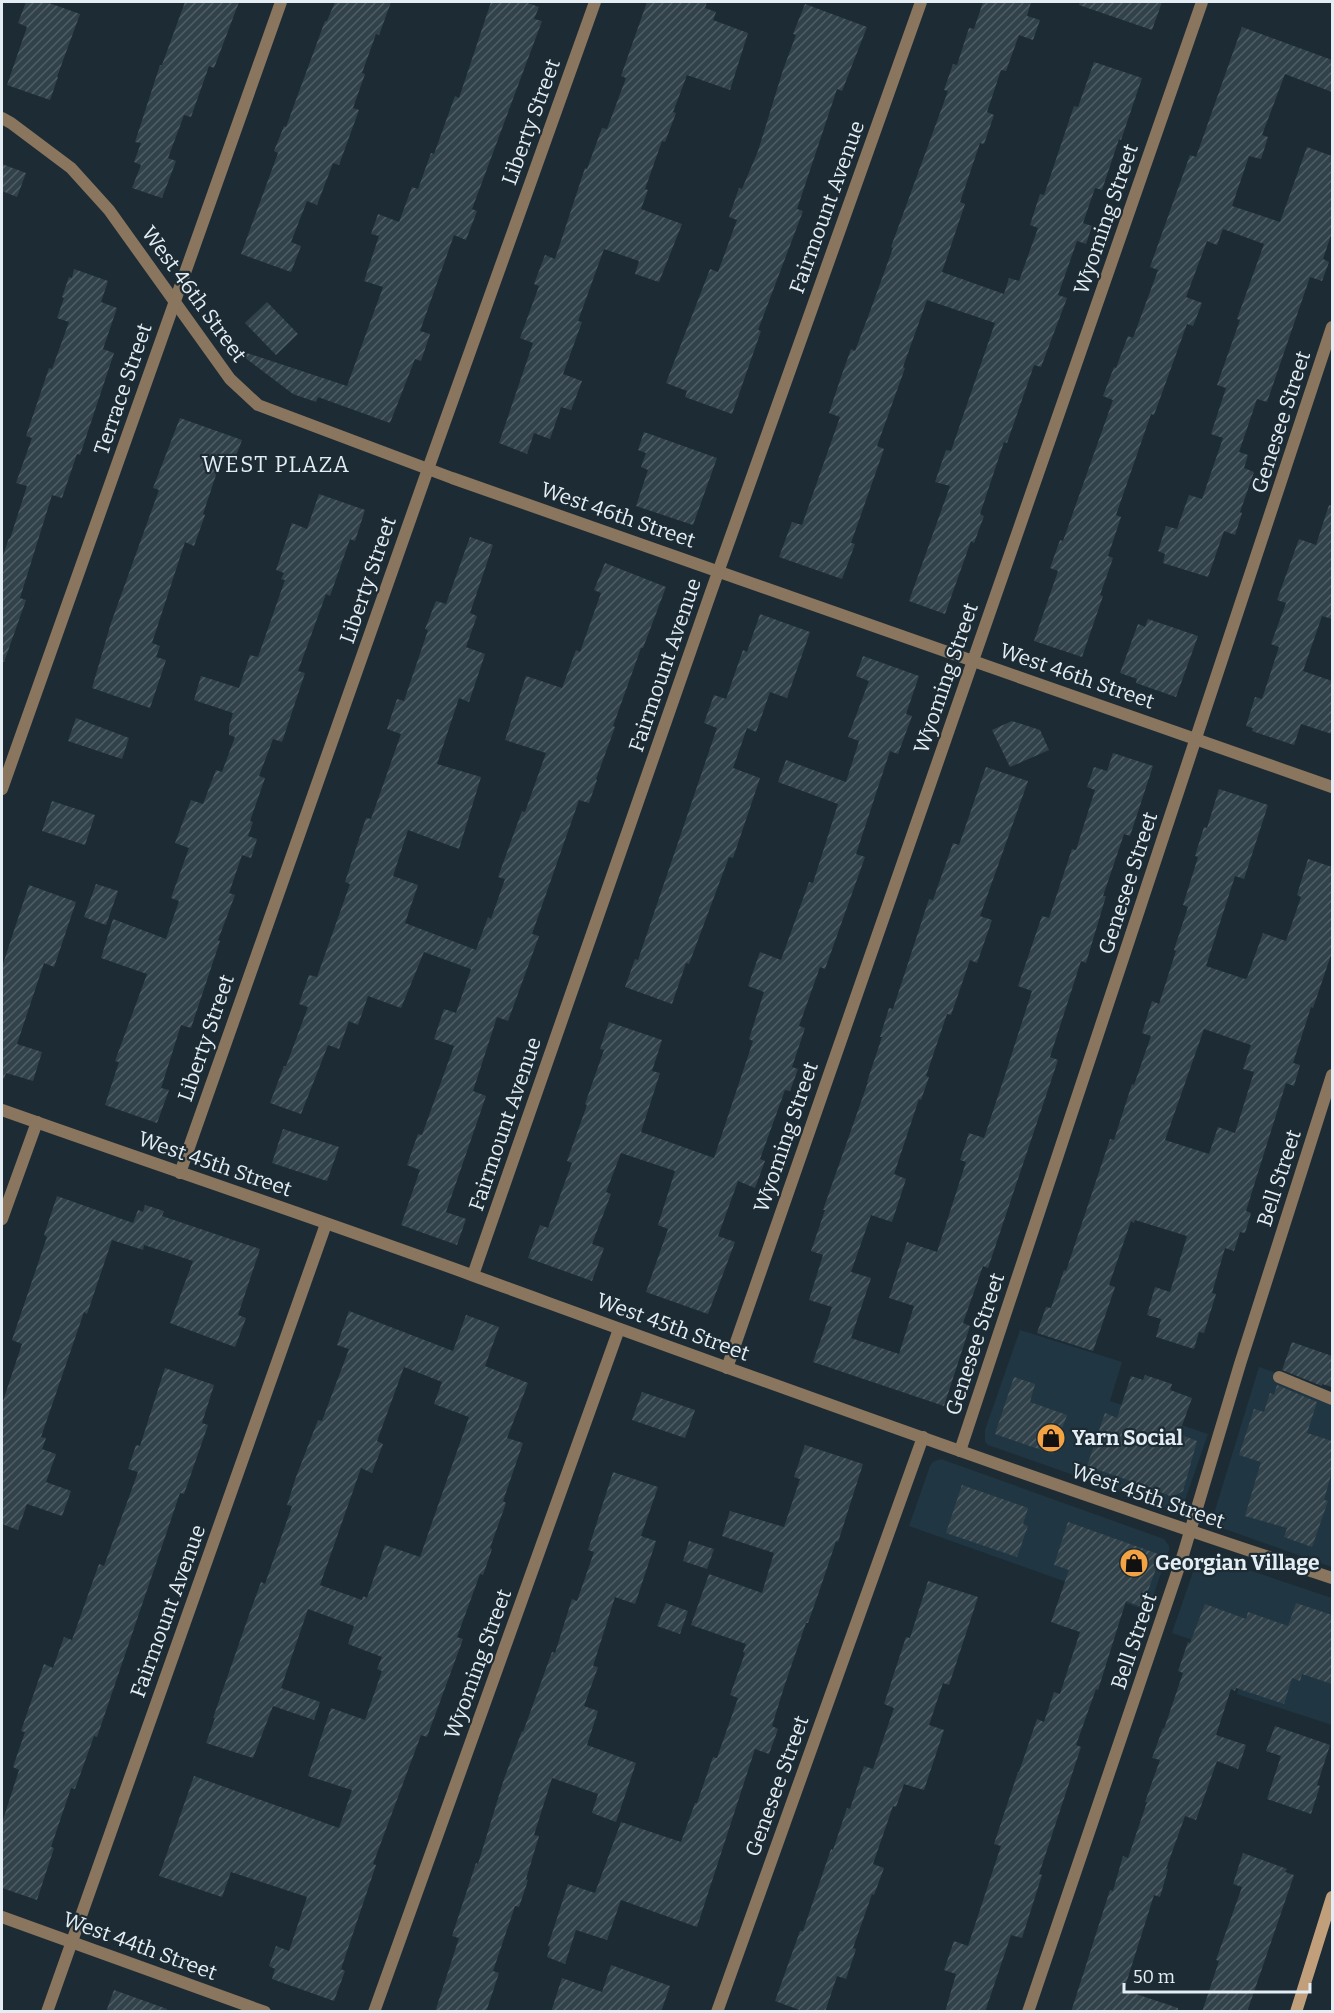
<svg xmlns="http://www.w3.org/2000/svg" width="1334" height="2013" font-family="Bitter,serif">
  <style>
    .built { fill: #203642 }
    .building { fill: url(#building-hatch); fill-rule: evenodd }
    .lines { fill: none; stroke-linecap: round; stroke-linejoin: round }
    .lane { stroke: #8a755e; stroke-width: 12 }
    .street { stroke: #8a755e; stroke-width: 12 }
    .secondary { stroke: #c29f7b; stroke-width: 12 }
    .labels { text-anchor: middle; dominant-baseline: central; stroke-width: 4.5; stroke-linejoin: round; paint-order: stroke }
    .street-label { font-size: 21px; fill: #e4edf3; stroke: #1d2c34 }
    .poi-label { font-size: 21px; font-weight: bold; fill: #e4edf3; stroke: #1d2c34; text-anchor: start }
    .neighbourhood-label { font-size: 22px; letter-spacing: 1.5px; fill: #e4edf3; stroke: #1d2c34 }
  </style>
  <defs>
    <pattern id="building-hatch" width="6" height="6" patternUnits="userSpaceOnUse" patternTransform="scale(1.5)"><rect width="6" height="6" fill="#32424a"/><path d="M-1 1l2-2M0 6l6-6M5 7l2-2" fill="none" stroke="#505e65"/></pattern>
  </defs>
  <rect width="100%" height="100%" fill="#1d2c34"/>
  <g class="built">
    <polygon points="1020,1330 1122,1362 1110,1401 1208,1434 1183,1506 1170,1509 988,1445 985,1442 985,1430"/>
    <polygon points="1259,1367 1332,1392 1332,1567 1219,1527 1212,1520"/>
    <polygon points="941,1459 1164,1539 1169,1546 1169,1550 1148,1611 909,1526 930,1466 933,1462"/>
    <polygon points="1213,1558 1332,1598 1332,1725 1237,1694 1247,1659 1172,1633 1195,1566"/>
  </g>
  <g class="building">
    <polygon points="26,2 46,2 80,14 57,77 58,77 50,100 7,85 27,27 18,23"/>
    <polygon points="185,2 239,2 214,68 209,66 191,117 184,115 168,158 176,161 162,198 132,188 141,165 134,162 141,143 135,142 160,65 162,65"/>
    <polygon points="335,2 391,2 379,35 376,34 362,73 365,74 353,108 359,110 339,165 333,163 317,205 307,201 291,242 301,246 291,272 241,254 278,153 274,151 284,126 286,127 325,21 327,21"/>
    <polygon points="491,2 525,2 539,7 534,19 542,21 472,209 477,211 466,240 454,235 420,331 430,334 421,361 415,359 390,423 318,397 316,402 293,394 240,354 241,351 347,386 383,287 364,281 379,236 371,234 378,214 399,222 412,187 418,189 431,153 434,154 455,96 459,98"/>
    <polygon points="647,2 707,2 705,8 716,12 713,20 748,33 730,90 687,75 673,112 676,113 665,142 662,141 645,189 648,190 641,209 682,224 659,282 635,274 639,261 604,249 578,321 582,322 563,374 582,381 571,410 561,407 550,439 534,433 527,454 499,443 533,343 520,338 539,286 534,284 545,255 555,259 585,168 587,169 602,128 607,129 626,78 621,76"/>
    <polygon points="983,2 1031,2 1027,16 1040,20 1033,40 1019,35 1006,71 1001,70 987,112 994,115 984,144 980,143 960,202 965,204 942,272 1004,294 1009,278 1019,281 1038,228 1030,225 1040,194 1044,195 1074,106 1078,107 1094,62 1142,78 1121,140 1119,139 1102,190 1095,188 1083,223 1092,226 1086,244 1077,241 1058,295 1067,298 1041,367 1034,365 1007,443 1004,442 980,514 984,516 974,543 971,541 945,614 909,601 950,486 935,482 946,450 951,451 995,323 927,300 903,367 905,368 877,446 884,449 851,543 855,544 842,579 779,557 792,522 802,525 840,417 829,413 841,377 851,349 855,351 872,306 893,248 891,247 948,91 944,90 953,64 957,65 969,28 974,29"/>
    <polygon points="1080,2 1162,2 1152,30 1079,5"/>
    <polygon points="805,4 867,27 842,91 837,89 797,209 803,211 758,330 761,331 732,414 685,397 687,391 666,383 710,269 718,272 737,220 729,217 739,188 742,189 758,151 783,70 796,35 793,34"/>
    <polygon points="1242,27 1332,60 1332,92 1285,74 1262,135 1268,137 1261,159 1249,156 1232,206 1280,222 1307,147 1332,156 1332,232 1323,259 1329,262 1322,281 1310,277 1267,402 1257,399 1239,452 1248,455 1244,468 1254,472 1240,512 1242,513 1235,535 1224,531 1208,577 1163,563 1165,554 1158,551 1166,526 1177,529 1189,495 1202,499 1223,438 1211,434 1226,388 1217,385 1240,320 1237,319 1264,244 1223,229 1217,245 1207,241 1186,297 1202,303 1193,326 1187,324 1154,415 1151,414 1116,515 1121,517 1108,556 1113,558 1100,595 1103,596 1082,657 1034,641 1058,571 1050,568 1060,540 1063,541 1113,400 1103,396 1114,367 1116,368 1128,336 1133,338 1158,270 1150,267 1190,155 1196,157"/>
    <polygon points="2,164 26,173 17,197 2,191"/>
    <polygon points="74,269 108,281 101,302 117,308 103,349 114,353 80,455 77,454 62,498 52,495 20,598 26,600 4,662 2,662 2,559 9,538 10,539 27,486 16,483 32,438 26,436 49,368 52,369 69,322 57,318 64,298 62,297 69,277 72,278"/>
    <polygon points="267,302 298,334 276,355 245,323"/>
    <polygon points="180,418 242,440 234,461 222,457 203,514 205,515 194,546 185,542 152,643 160,646 156,657 166,660 150,708 92,688 111,623 159,490 153,488"/>
    <polygon points="644,432 717,458 693,525 636,506 648,470 641,467 646,453 638,450"/>
    <polygon points="319,494 365,510 355,541 350,539 330,596 326,594 298,671 305,673 282,742 273,739 259,776 265,778 250,821 253,822 248,836 257,839 251,858 242,855 229,893 235,895 218,940 220,941 191,1028 181,1025 161,1088 169,1090 157,1123 105,1105 119,1062 115,1061 147,974 101,958 113,919 166,939 179,901 171,898 189,848 175,843 191,800 203,804 216,770 222,772 235,737 229,735 229,727 233,713 194,700 201,676 239,688 250,655 258,657 285,580 281,579 284,573 276,570 292,523 307,529"/>
    <polygon points="1329,505 1332,506 1332,619 1322,616 1303,671 1332,681 1332,734 1301,724 1294,745 1252,731 1253,728 1246,726 1255,697 1262,699 1279,647 1271,644 1286,603 1277,600 1299,539 1316,545"/>
    <polygon points="470,537 493,545 470,613 477,616 466,647 485,654 469,702 459,698 437,764 481,777 459,849 408,830 393,876 418,885 405,923 476,950 488,917 491,919 505,879 498,877 522,811 525,812 546,753 505,740 526,676 562,688 576,650 580,652 601,593 594,590 605,563 666,587 643,648 641,648 613,726 615,727 596,779 597,780 589,803 579,800 532,934 539,936 508,1021 497,1017 473,1091 486,1096 446,1212 466,1219 457,1245 401,1225 420,1170 407,1165 418,1134 422,1135 454,1046 434,1039 444,1009 456,1013 471,969 424,952 401,1008 368,996 358,1025 349,1021 339,1049 328,1045 301,1114 270,1103 284,1066 286,1066 308,1007 299,1004 309,975 317,977 350,884 345,882 366,818 371,819 401,734 387,729 397,699 404,701 428,630 425,629 436,601 446,604"/>
    <polygon points="760,614 810,632 787,698 770,692 756,732 747,728 733,768 760,778 733,858 729,857 689,964 686,963 672,1004 625,987 635,959 638,960 717,728 704,723 714,695 726,699 743,650 747,652"/>
    <polygon points="1148,619 1198,636 1176,697 1136,683 1137,679 1120,673 1138,624 1145,627"/>
    <polygon points="863,656 919,676 906,714 912,716 898,754 890,751 856,854 865,857 825,969 820,967 799,1026 805,1028 792,1067 798,1069 790,1091 785,1090 760,1159 765,1161 755,1188 738,1181 718,1236 735,1242 708,1314 646,1292 668,1229 658,1225 675,1171 621,1153 606,1192 611,1194 592,1244 604,1248 592,1281 528,1258 540,1225 548,1228 572,1163 567,1161 587,1105 585,1104 604,1050 600,1049 609,1022 662,1040 652,1071 660,1073 641,1132 714,1158 753,1041 749,1039 764,992 748,986 760,952 781,960 809,882 813,883 838,804 778,782 786,760 846,782 859,741 848,737 869,681 856,676"/>
    <polygon points="76,718 129,738 122,759 68,741"/>
    <polygon points="1012,721 1040,730 1049,750 1010,767 992,730"/>
    <polygon points="1113,753 1153,766 1130,836 1124,834 1103,896 1106,896 1086,963 1081,961 1050,1057 1058,1060 988,1268 983,1266 963,1323 970,1326 944,1406 813,1362 832,1307 809,1300 823,1255 811,1251 825,1210 823,1210 868,1082 867,1082 882,1037 880,1037 889,1008 893,1009 929,899 933,900 953,843 959,845 986,767 1028,781 980,916 992,920 977,963 970,960 951,1015 947,1014 926,1076 929,1077 921,1100 919,1099 894,1174 906,1179 892,1222 871,1215 851,1272 871,1278 851,1338 899,1354 914,1306 889,1298 907,1242 937,1252 966,1162 960,1160 969,1133 984,1138 1005,1075 1032,991 1018,986 1042,916 1049,918 1072,849 1076,850 1095,790 1087,787 1094,767 1107,771"/>
    <path d="M1219 789 1268 805 1244 879 1235 876 1206 966 1245 979 1247 978 1263 933 1286 941 1301 897 1297 895 1308 859 1332 867V952L1313 1008 1311 1007 1293 1063 1300 1065 1294 1086 1286 1083 1246 1211 1251 1213 1245 1233 1240 1232 1234 1251 1225 1248 1212 1293 1216 1294 1204 1333 1199 1332 1194 1349 1156 1337 1161 1319 1147 1315 1155 1287 1170 1292 1187 1236 1135 1220 1134 1223 1131 1221 1109 1285 1115 1287 1093 1351 1037 1333 1046 1307 1051 1308 1064 1270 1066 1271 1110 1139 1114 1140 1132 1084 1134 1085 1151 1036 1142 1033 1152 1001 1159 1004 1176 951 1174 950 1188 907 1183 905 1198 857 1195 856 1204 827 1207 828ZM1204 1029 1251 1045 1243 1069 1254 1072 1235 1133 1218 1127 1209 1154 1165 1140Z"/>
    <polygon points="52,801 95,815 85,845 42,831"/>
    <polygon points="96,884 118,891 106,925 84,917"/>
    <polygon points="29,885 76,902 54,967 44,963 17,1044 42,1052 33,1081 6,1073 4,1079 2,1078 2,967"/>
    <polygon points="283,1129 339,1147 327,1181 272,1163"/>
    <polygon points="57,1196 133,1223 138,1210 143,1212 145,1205 164,1211 162,1216 260,1249 238,1315 246,1318 235,1347 170,1323 193,1261 144,1245 143,1250 112,1240 87,1314 84,1312 41,1437 46,1438 42,1449 56,1454 46,1482 71,1491 62,1516 27,1504 18,1530 2,1524 2,1404 22,1344 12,1340 47,1237 44,1235"/>
    <path d="M349 1311 453 1351 466 1315 499 1327 485 1366 528 1383 507 1438 523 1443 503 1501 506 1503 490 1548 492 1549 483 1575 480 1574 457 1637 463 1639 427 1737 421 1735 373 1864 376 1865 341 1969 345 1971 334 2001 272 1979 275 1969 269 1966 276 1946 289 1951 307 1897 231 1872 222 1897 159 1876 194 1776 339 1828 352 1790 308 1776 331 1708 365 1720 382 1671 377 1669 382 1657 348 1644 354 1626 308 1609 281 1688 320 1702 314 1720 273 1706 253 1758 206 1743 215 1718H213L249 1615 261 1582 265 1584 292 1506 287 1505 296 1477 318 1420 322 1421 349 1349 337 1345ZM404 1367 442 1382 434 1404 469 1417 420 1557 385 1545 367 1598 363 1596 362 1600 320 1585 361 1468 372 1473 383 1444 377 1441Z"/>
    <polygon points="1292,1342 1332,1356 1332,1387 1322,1384 1322,1386 1282,1370"/>
    <polygon points="165,1368 214,1385 202,1423 208,1425 184,1494 180,1493 97,1737 94,1736 75,1789 71,1788 51,1847 54,1848 37,1900 2,1888 2,1823 19,1770 13,1767 25,1732 21,1731 44,1664 53,1668 64,1637 72,1640 99,1564 104,1566 138,1472 128,1469 136,1445 140,1446"/>
    <polygon points="1145,1375 1172,1384 1170,1390 1192,1398 1179,1434 1197,1441 1183,1491 1172,1497 1154,1489 1087,1466 1105,1413 1117,1418 1131,1376 1143,1380"/>
    <polygon points="1014,1377 1035,1384 1030,1402 1067,1415 1053,1454 995,1434"/>
    <polygon points="1277,1385 1317,1402 1307,1433 1332,1441 1332,1471 1324,1500 1328,1501 1312,1547 1284,1537 1287,1528 1245,1516 1261,1462 1239,1455 1254,1409 1264,1412 1270,1393 1274,1395"/>
    <polygon points="642,1392 695,1410 685,1438 632,1420"/>
    <polygon points="805,1445 863,1464 838,1542 836,1541 821,1586 808,1623 806,1623 785,1684 772,1726 778,1729 769,1754 755,1749 697,1927 621,1900 607,1940 576,1930 565,1964 547,1957 550,1947 548,1946 568,1884 595,1893 621,1822 681,1842 695,1803 697,1803 713,1757 717,1758 738,1698 730,1695 745,1653 743,1652 746,1644 691,1625 709,1574 762,1593 774,1553 722,1536 730,1511 784,1527 800,1479 794,1477"/>
    <polygon points="613,1472 658,1487 641,1536 656,1541 635,1604 615,1597 593,1666 598,1667 584,1706 598,1711 587,1745 636,1763 616,1822 592,1813 598,1794 552,1778 534,1835 539,1836 526,1879 528,1880 519,1907 515,1906 493,1971 499,1973 486,2012 435,2012 459,1938 452,1936 476,1863 478,1864 504,1779 522,1731 523,1732 552,1652 555,1653 572,1599 577,1601 594,1552 588,1550"/>
    <polygon points="962,1485 1028,1508 1023,1524 1028,1526 1017,1557 946,1533"/>
    <polygon points="1068,1522 1161,1555 1142,1607 1126,1601 1098,1690 1096,1689 1076,1745 1081,1747 1039,1874 1042,1875 1022,1938 1011,1935 985,2012 945,2012 956,1974 944,1970 954,1941 968,1946 1001,1846 994,1844 1018,1772 1019,1772 1037,1719 1044,1722 1054,1692 1060,1694 1080,1632 1051,1622 1069,1570 1054,1565"/>
    <polygon points="689,1541 714,1549 707,1569 683,1561"/>
    <polygon points="928,1581 978,1597 949,1685 943,1683 929,1725 944,1730 924,1790 904,1784 896,1807 893,1806 873,1864 884,1868 874,1895 872,1894 853,1948 856,1949 846,1979 837,1976 825,2012 805,2012 775,2001 800,1931 803,1931 831,1849 833,1850 847,1808 850,1809 864,1766 873,1769 894,1708 884,1704 906,1637 910,1638"/>
    <polygon points="666,1603 688,1611 680,1634 657,1626"/>
    <polygon points="1296,1603 1332,1615 1332,1684 1302,1674 1300,1681 1292,1678 1284,1704 1236,1688 1235,1691 1231,1689 1216,1735 1246,1745 1238,1769 1217,1761 1196,1820 1185,1816 1166,1869 1168,1869 1160,1897 1154,1895 1124,1990 1178,2008 1178,2012 1071,2012 1110,1890 1113,1891 1123,1856 1128,1858 1147,1802 1145,1802 1160,1760 1152,1758 1163,1728 1164,1729 1183,1673 1178,1671 1188,1642 1190,1643 1205,1604 1246,1619 1248,1612 1288,1626"/>
    <polygon points="1275,1726 1330,1745 1317,1785 1320,1786 1311,1814 1267,1799 1281,1756 1266,1751"/>
    <polygon points="1243,1853 1287,1869 1285,1872 1294,1875 1247,2012 1202,2012 1219,1961 1216,1960 1242,1887 1233,1884"/>
    <polygon points="611,1965 670,1986 661,2012 551,2012 562,1978 602,1992"/>
    <polygon points="114,1990 167,2009 167,2012 106,2012"/>
  </g>
  <g class="lines">
    <polyline class="lane" points="1279,1377 1332,1399"/>
    <g class="street">
      <polyline points="2,118 11,123 71,168 109,210 230,379 258,405 452,478 1332,787"/>
      <polyline points="2,789 281,2"/>
      <path d="M2 1110C160 1166 319 1219 477 1277 761 1380 1045 1484 1332 1578"/>
      <polyline points="180,1173 428,469 595,2"/>
      <polyline points="2,1219 37,1122"/>
      <polyline points="473,1275 711,592 921,2"/>
      <polyline points="727,1368 1202,2"/>
      <polyline points="960,1451 1332,327"/>
      <polyline points="2,1917 265,2012"/>
      <polyline points="47,2012 326,1224"/>
      <polyline points="374,2012 619,1329"/>
      <polyline points="717,2012 923,1437"/>
      <polyline points="1028,2012 1183,1555 1240,1364 1332,1075"/>
    </g>
    <polyline class="secondary" points="1296,2012 1332,1897"/>
  </g>
  <defs>
    <g id="shop-disc" transform="scale(1.5)"><circle r="9.5" fill="#f4a344" stroke="#1d2c34"/><path d="M-5-2.5h2.3a2.7 3.5 0 0 1 5.4 0H5L5.5 6h-11ZM-1.5-2.5h3a1.5 2.3 0 0 0-3 0Z" fill="#111"/></g>
  </defs>
  <g fill-rule="evenodd">
    <use href="#shop-disc" x="1051" y="1438"/>
    <use href="#shop-disc" x="1134" y="1563"/>
  </g>
  <g class="labels">
    <g class="street-label">
      <text transform="translate(531 122) rotate(-70)">Liberty Street</text>
      <text transform="translate(827 207) rotate(-70)">Fairmount Avenue</text>
      <text transform="translate(1106 219) rotate(-71)">Wyoming Street</text>
      <text transform="translate(194 294) rotate(54)">West 46th Street</text>
      <text transform="translate(123 389) rotate(-71)">Terrace Street</text>
      <text transform="translate(1281 422) rotate(-72)">Genesee Street</text>
      <text transform="translate(618 515) rotate(19)">West 46th Street</text>
      <text transform="translate(368 580) rotate(-71)">Liberty Street</text>
      <text transform="translate(665 665) rotate(-71)">Fairmount Avenue</text>
      <text transform="translate(1077 676) rotate(19)">West 46th Street</text>
      <text transform="translate(946 678) rotate(-71)">Wyoming Street</text>
      <text transform="translate(1128 883) rotate(-72)">Genesee Street</text>
      <text transform="translate(206 1038) rotate(-71)">Liberty Street</text>
      <text transform="translate(505 1124) rotate(-71)">Fairmount Avenue</text>
      <text transform="translate(786 1137) rotate(-71)">Wyoming Street</text>
      <text transform="translate(215 1164) rotate(19)">West 45th Street</text>
      <text transform="translate(1279 1178) rotate(-72)">Bell Street</text>
      <text transform="translate(673 1327) rotate(20)">West 45th Street</text>
      <text transform="translate(975 1344) rotate(-72)">Genesee Street</text>
      <text transform="translate(1148 1496) rotate(19)">West 45th Street</text>
      <text transform="translate(168 1611) rotate(-70)">Fairmount Avenue</text>
      <text transform="translate(1134 1641) rotate(-71)">Bell Street</text>
      <text transform="translate(478 1664) rotate(-70)">Wyoming Street</text>
      <text transform="translate(777 1786) rotate(-70)">Genesee Street</text>
      <text transform="translate(140 1946) rotate(20)">West 44th Street</text>
    </g>
    <g class="poi-label">
      <text x="1072" y="1438">Yarn Social</text>
      <text x="1155" y="1563">Georgian Village</text>
    </g>
    <g class="neighbourhood-label">
      <text x="276" y="464">WEST PLAZA</text>
    </g>
  </g>
  <rect width="1334" height="2013" fill="none" stroke="#e4edf3" stroke-width="6"/>
  <path d="M1124 1983v9h186v-9" fill="none" stroke="#e4edf3" stroke-width="3"/>
  <text x="1133" y="1983" font-size="18" fill="#e4edf3" stroke="#1d2c34" stroke-width="4.5" paint-order="stroke">50 m</text>
</svg>
